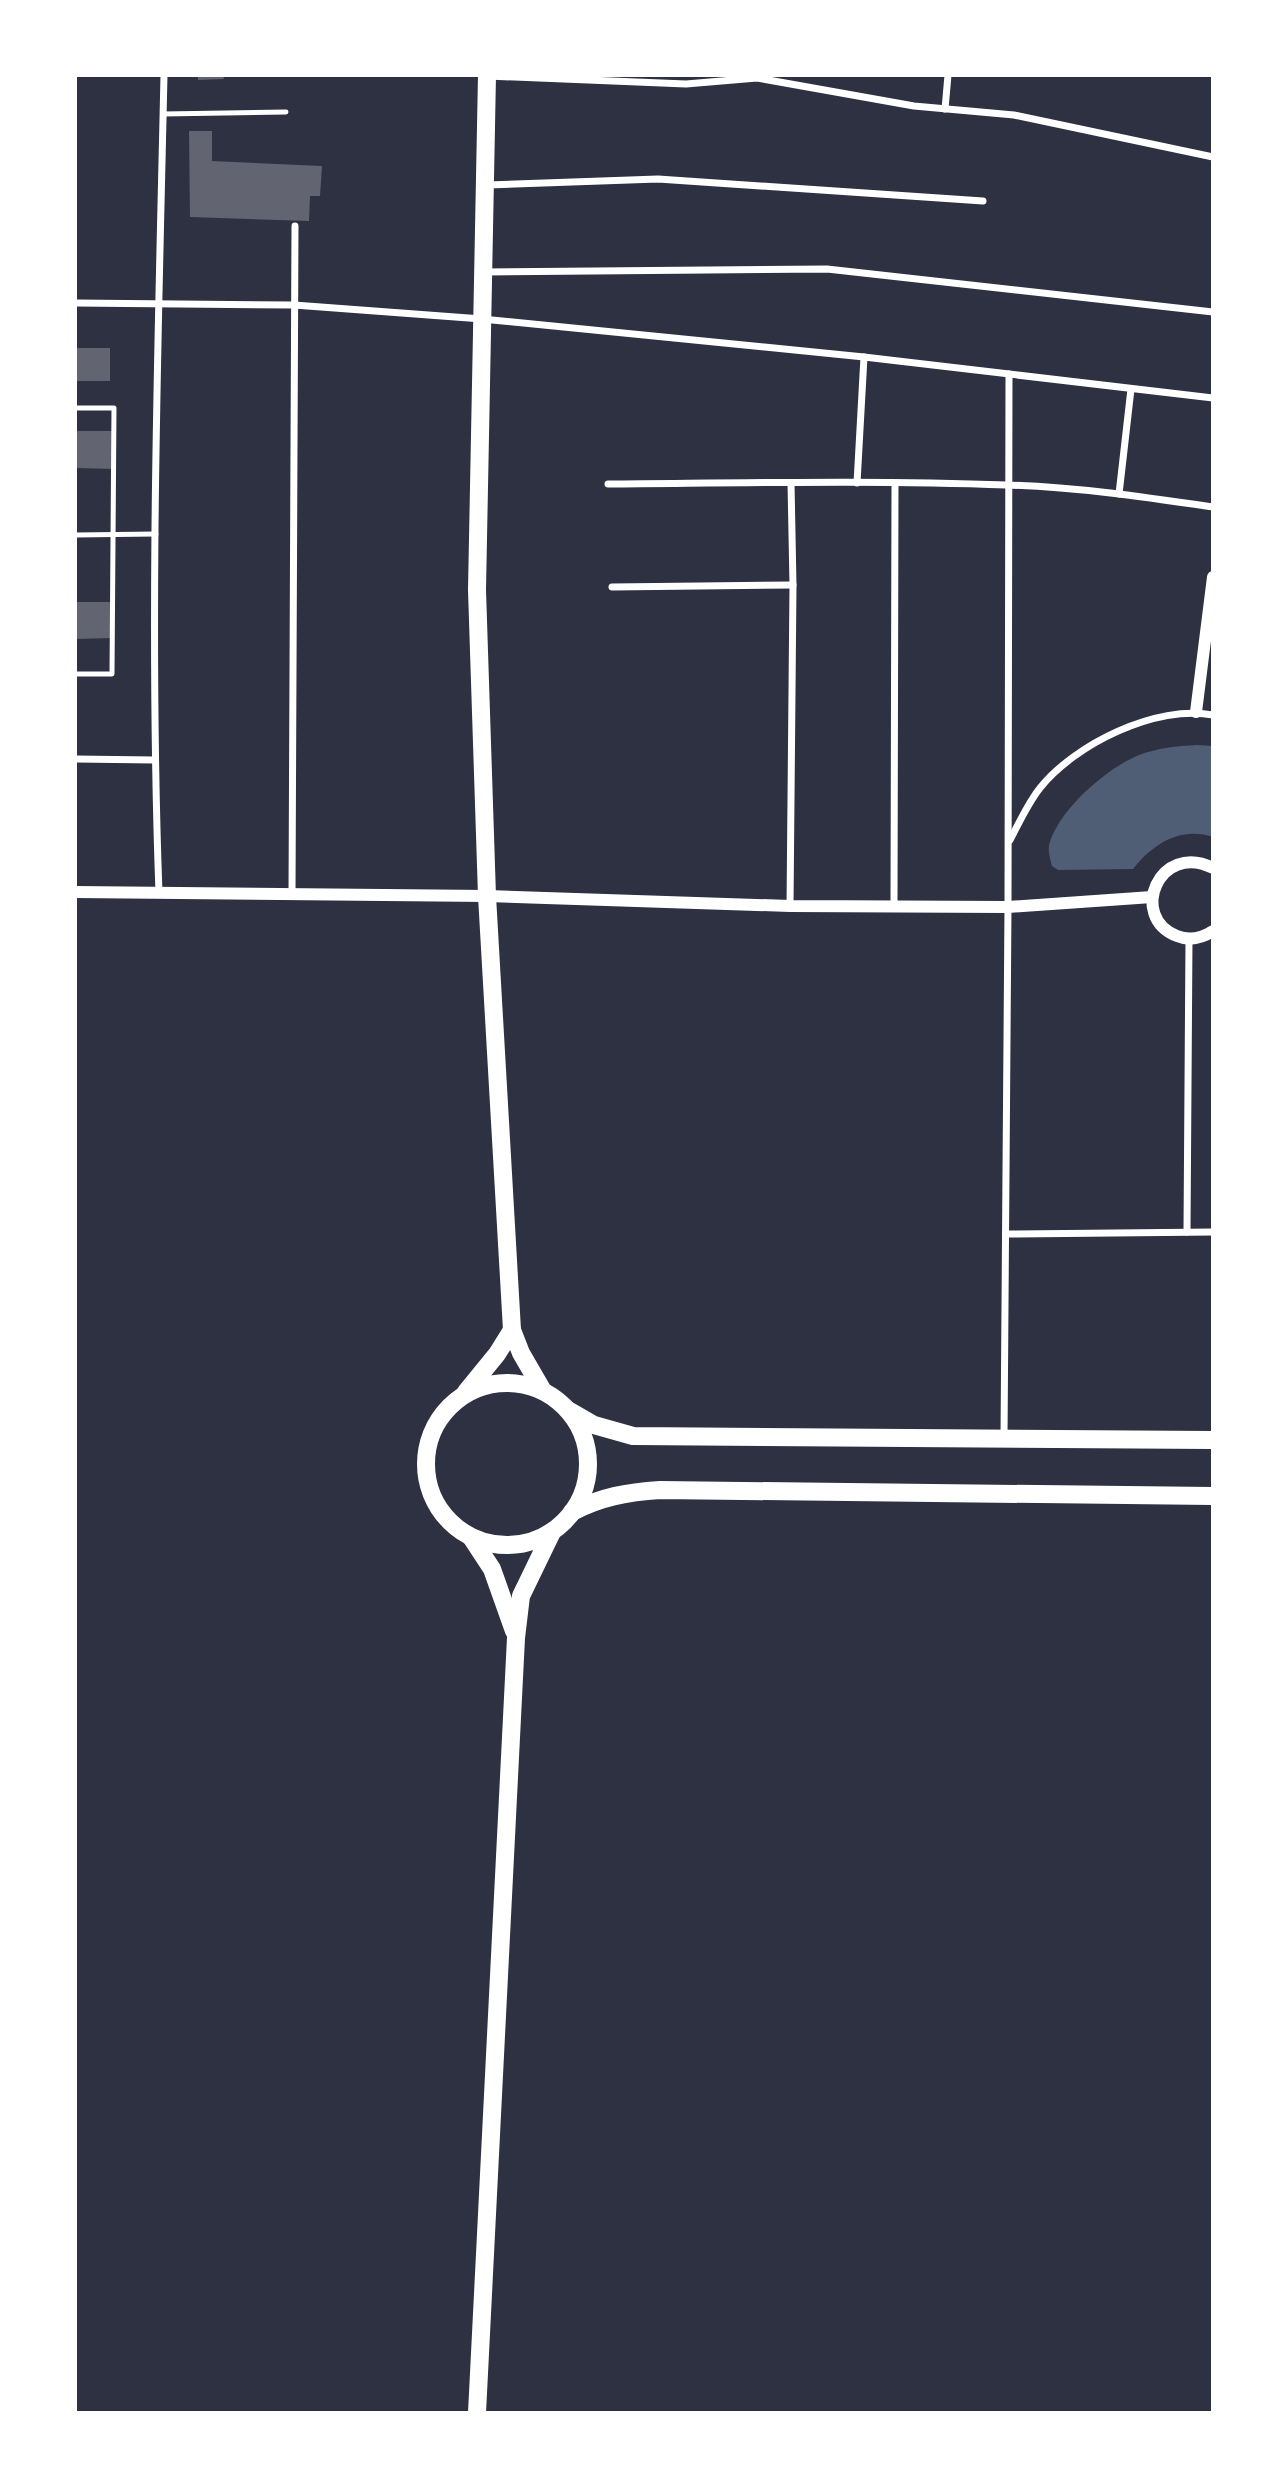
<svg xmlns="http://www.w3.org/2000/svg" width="1288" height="2488" font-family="'Source Sans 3',sans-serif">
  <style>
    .water { fill: #4f5d75 }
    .building { fill: #626471 }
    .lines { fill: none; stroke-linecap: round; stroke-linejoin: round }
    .service { stroke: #fff; stroke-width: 5 }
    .minor { stroke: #fff; stroke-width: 7 }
    .tertiary { stroke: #fff; stroke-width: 12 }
    .primary { stroke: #fff; stroke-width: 18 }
  </style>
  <rect width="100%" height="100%" fill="#2d3142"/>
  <path class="water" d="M1197 745 1213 746V837C1180 826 1152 845 1133 869L1058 870 1052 866C1050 859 1048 852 1049 845 1058 810 1107 768 1139 755 1158 748 1176 746 1197 745Z"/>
  <g class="building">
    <polygon points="198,75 223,75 224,79 198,80"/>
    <polygon points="189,131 212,131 212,161 322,166 320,196 310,196 309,221 190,217"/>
    <rect x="75" y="348" width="35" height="33"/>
    <polygon points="75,431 116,431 116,469 75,468"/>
    <polygon points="75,602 113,602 112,638 75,639"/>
  </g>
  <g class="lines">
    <g class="service">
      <polyline points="163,114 286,112"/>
      <polyline points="75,408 114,408 112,674 75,674"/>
      <polyline points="75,535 156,534"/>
    </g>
    <g class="minor">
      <polyline points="487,76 686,84 757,78 914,106 1014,115 1213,157"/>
      <polyline points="945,109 948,75"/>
      <polyline points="487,185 658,179 983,201"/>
      <polyline points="483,272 827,269 1213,312"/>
      <polyline points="75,303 294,305 482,319 864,357 1213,398"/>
      <polyline points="857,483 864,357"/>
      <path d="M608 484C741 483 874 480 1007 485 1076 487 1144 497 1213 507"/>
      <polyline points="1119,494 1131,389"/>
      <polyline points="612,587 793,585"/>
      <polyline points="75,759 154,760"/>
      <path d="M1010 840C1019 823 1028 803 1040 788 1075 744 1157 704 1213 715"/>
      <path d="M159 893C149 620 158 347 164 75"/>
      <polyline points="292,894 295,226"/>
      <polyline points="790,906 793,585 791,483"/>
      <polyline points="894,906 895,484"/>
      <polyline points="1187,1232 1189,939"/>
      <polyline points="1006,1234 1213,1232"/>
      <polyline points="1004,1438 1008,907 1009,374"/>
    </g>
    <g class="tertiary">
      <polyline points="1196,712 1213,577"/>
      <path d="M1213 868C1159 841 1128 917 1177 936 1189 941 1202 938 1213 931"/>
      <polyline points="75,892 487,896 790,906 1008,907 1152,897"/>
    </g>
    <g class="primary">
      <polyline points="487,75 477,590 487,896 512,1330 521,1353 543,1391"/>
      <circle cx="507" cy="1464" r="81"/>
      <polyline points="466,1392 497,1354 512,1330"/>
      <polyline points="568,1410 594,1425 633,1436 1213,1440"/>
      <path d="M572 1512C600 1497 628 1492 660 1490L1213 1496"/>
      <polyline points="471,1537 492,1569 514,1631"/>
      <polyline points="477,2413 516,1638 521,1596 552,1532"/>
    </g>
  </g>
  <rect width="1288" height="2488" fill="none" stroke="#ffffff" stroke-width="154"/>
</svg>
